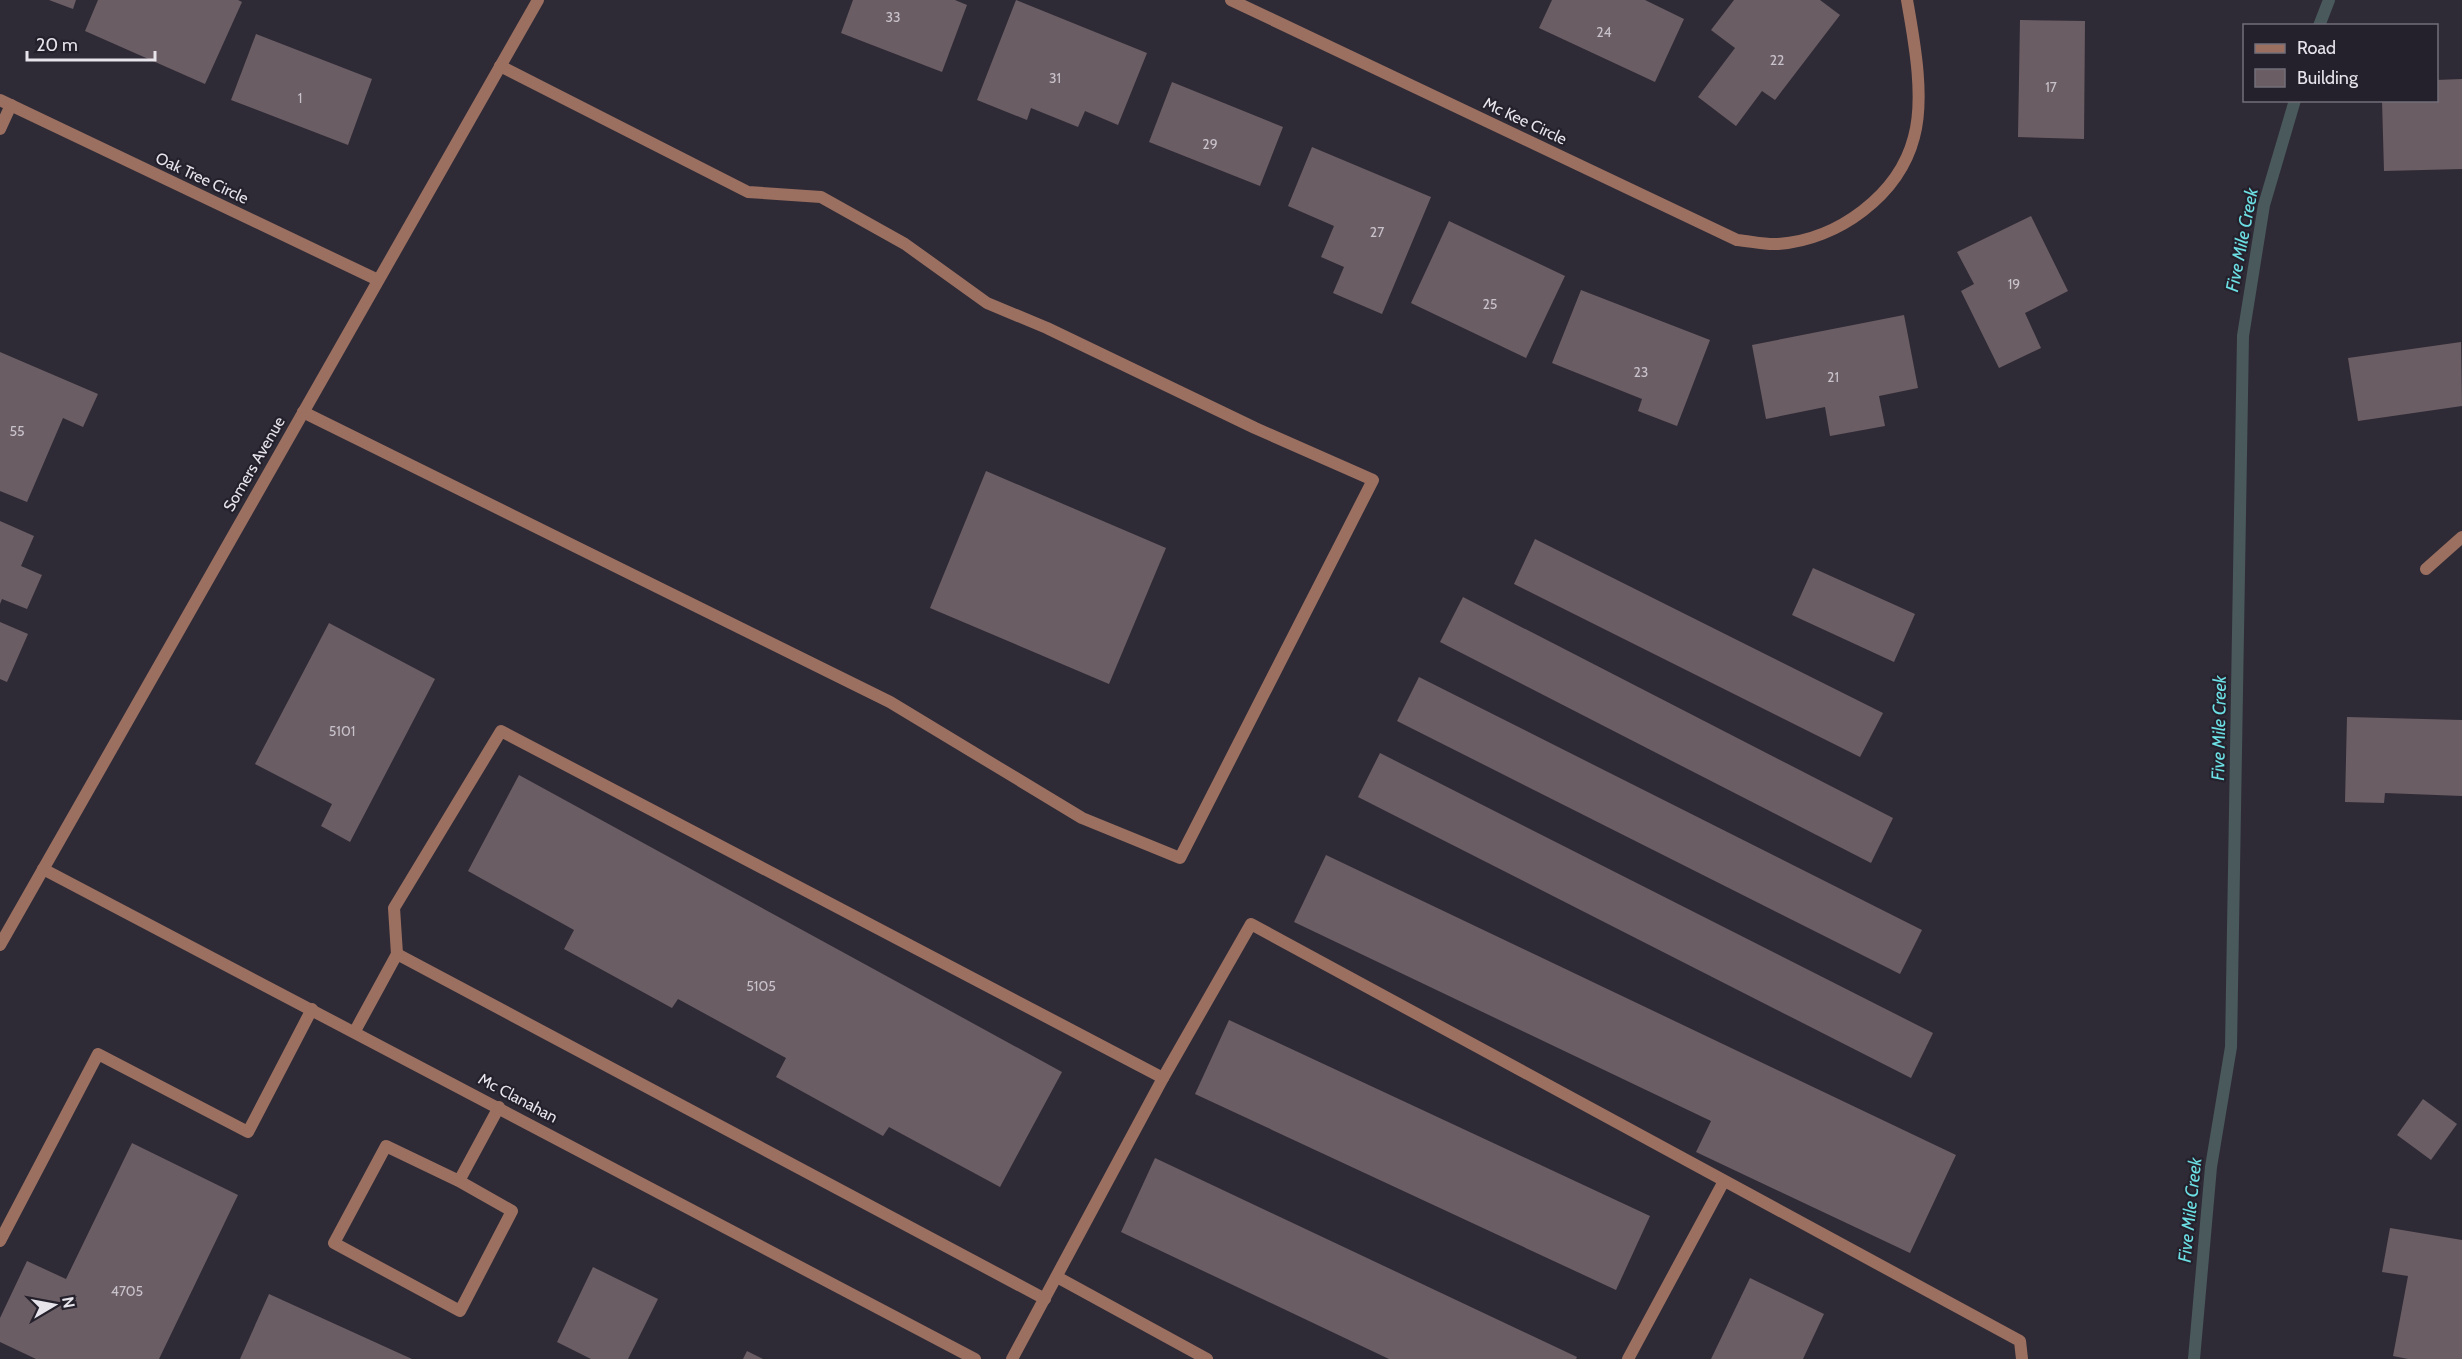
<svg xmlns="http://www.w3.org/2000/svg" width="2462" height="1359" font-family="Cabin,sans-serif">
  <style>
    .lines { fill: none; stroke-linecap: round; stroke-linejoin: round }
    .stream { stroke: #49595c; stroke-width: 12 }
    .building { fill: #6b5d64 }
    .service { stroke: #9c7061; stroke-width: 12 }
    .minor { stroke: #9c7061; stroke-width: 12 }
    .tertiary { stroke: #9c7061; stroke-width: 12 }
    .labels { text-anchor: middle; dominant-baseline: central; stroke-width: 4.5; stroke-linejoin: round; paint-order: stroke }
    .number-label { font-size: 14px; fill: #c8c2ca }
    .street-label { font-size: 16px; fill: #e7e4ec; stroke: #25212c }
    .water-label { font-size: 18px; font-style: italic; fill: #6ce0e4; stroke: #25212c }
  </style>
  <rect width="100%" height="100%" fill="#2f2b36"/>
  <g class="lines">
    <g class="stream">
      <polyline points="2319,26 2329,0"/>
      <polyline points="2194,1359 2211,1167 2231,1047 2243,336 2264,205 2295,100"/>
    </g>
  </g>
  <g class="building">
    <polygon points="49,0 76,0 73,9"/>
    <polygon points="98,0 238,0 242,2 205,84 85,31"/>
    <polygon points="853,0 955,0 967,5 942,72 841,33"/>
    <polygon points="1016,0 1147,53 1118,125 1085,111 1078,127 1031,108 1027,120 977,100"/>
    <polygon points="1552,0 1645,0 1684,19 1655,82 1539,28"/>
    <polygon points="1734,0 1820,0 1840,15 1775,100 1762,91 1736,126 1698,97 1735,48 1711,30"/>
    <polygon points="2020,20 2085,21 2084,139 2018,137"/>
    <polygon points="256,34 372,79 348,145 231,100"/>
    <polygon points="2462,79 2462,169 2384,171 2382,100 2436,100 2436,80"/>
    <polygon points="1172,82 1283,127 1260,186 1149,142"/>
    <polygon points="1312,147 1431,197 1382,314 1333,293 1344,267 1321,257 1334,226 1288,206"/>
    <polygon points="2031,216 2068,291 2025,313 2041,348 1999,368 1961,291 1974,284 1957,252"/>
    <polygon points="1449,221 1565,276 1526,358 1411,303"/>
    <polygon points="1581,290 1710,340 1677,426 1638,411 1642,399 1552,363"/>
    <polygon points="1904,315 1918,388 1879,396 1885,426 1830,436 1825,407 1766,419 1752,345"/>
    <polygon points="2461,342 2462,406 2358,421 2348,358"/>
    <polygon points="0,352 98,394 83,427 63,418 27,502 0,491"/>
    <polygon points="986,471 1166,548 1109,684 930,608"/>
    <polygon points="0,521 34,536 21,566 42,575 27,609 2,599 0,604"/>
    <polygon points="1535,539 1883,713 1860,757 1514,584"/>
    <polygon points="1813,568 1915,614 1894,662 1792,615"/>
    <polygon points="1463,597 1893,818 1871,863 1440,642"/>
    <polygon points="0,622 28,634 7,682 0,679"/>
    <polygon points="329,623 435,679 350,842 321,826 332,804 255,764"/>
    <polygon points="1419,677 1922,930 1900,974 1397,721"/>
    <polygon points="2347,717 2462,720 2462,796 2385,793 2384,803 2345,802"/>
    <polygon points="1380,753 1933,1033 1911,1078 1358,797"/>
    <polygon points="519,775 1062,1072 1000,1187 889,1127 883,1136 776,1077 786,1058 678,999 672,1008 564,949 574,930 468,871"/>
    <polygon points="1326,855 1956,1155 1910,1253 1696,1152 1711,1121 1294,922"/>
    <polygon points="1229,1020 1650,1216 1616,1290 1195,1094"/>
    <polygon points="2423,1099 2457,1124 2431,1160 2397,1135"/>
    <polygon points="132,1143 238,1195 159,1359 36,1359 0,1342 0,1318 27,1261 66,1279"/>
    <polygon points="1155,1158 1577,1357 1576,1359 1389,1359 1121,1232"/>
    <polygon points="2390,1228 2462,1240 2462,1359 2408,1359 2393,1356 2408,1276 2382,1272"/>
    <polygon points="593,1267 658,1299 628,1359 591,1359 557,1342"/>
    <polygon points="1750,1278 1824,1314 1803,1359 1711,1359"/>
    <polygon points="269,1294 412,1359 240,1359"/>
    <polygon points="747,1351 763,1359 743,1359"/>
  </g>
  <g class="lines">
    <g class="service">
      <polyline points="303,412 890,702 1082,818 1180,858 1373,480 1255,428 1047,328 987,303 905,244 821,197 748,192 500,66"/>
      <polyline points="397,954 394,908 501,731 1163,1078"/>
      <polyline points="355,1031 397,954 1045,1299"/>
      <polyline points="459,1181 512,1211 460,1311 334,1243 386,1146 459,1181 499,1107"/>
      <polyline points="0,1241 98,1054 248,1132 312,1009"/>
      <polyline points="1057,1277 1207,1359"/>
      <polyline points="1012,1359 1163,1078 1251,924 2020,1341 2022,1359"/>
      <polyline points="1628,1359 1724,1181"/>
    </g>
    <g class="minor">
      <path d="M1231 0 1737 240C1750 241 1765 245 1778 244 1838 240 1899 195 1914 137 1925 97 1914 40 1907 0"/>
      <polyline points="0,100 378,280"/>
      <polyline points="0,129 11,105"/>
      <polyline points="2426,569 2462,537"/>
      <polyline points="43,869 975,1359"/>
    </g>
    <polyline class="tertiary" points="0,945 538,0"/>
  </g>
  <g class="labels">
    <g class="number-label">
      <text x="893" y="17">33</text>
      <text x="1604" y="32">24</text>
      <text x="1777" y="60">22</text>
      <text x="1055" y="78">31</text>
      <text x="2051" y="87">17</text>
      <text x="300" y="98">1</text>
      <text x="1210" y="144">29</text>
      <text x="1377" y="232">27</text>
      <text x="2014" y="284">19</text>
      <text x="1490" y="304">25</text>
      <text x="1641" y="372">23</text>
      <text x="1833" y="377">21</text>
      <text x="17" y="431">55</text>
      <text x="342" y="731">5101</text>
      <text x="761" y="986">5105</text>
      <text x="127" y="1291">4705</text>
    </g>
    <g class="street-label">
      <text transform="translate(1525 121) rotate(25)">Mc Kee Circle</text>
      <text transform="translate(202 178) rotate(25)">Oak Tree Circle</text>
      <text transform="translate(254 464) rotate(-60)">Somers Avenue</text>
      <text transform="translate(518 1098) rotate(28)">Mc Clanahan</text>
    </g>
    <g class="water-label">
      <text transform="translate(2242 240) rotate(-79)">Five Mile Creek</text>
      <text transform="translate(2219 728) rotate(-89)">Five Mile Creek</text>
      <text transform="translate(2190 1210) rotate(-84)">Five Mile Creek</text>
    </g>
  </g>
  <rect x="2243" y="24" width="195" height="78" fill="#25212c" stroke="#736f79" stroke-width="1.5"/>
  <rect x="2255" y="44" width="30" height="9" fill="#9c7061" stroke="#736f79" stroke-width="1.5"/>
  <text x="2297" y="54" font-size="18" fill="#e7e4ec">Road</text>
  <rect x="2255" y="69" width="30" height="18" fill="#6b5d64" stroke="#736f79" stroke-width="1.5"/>
  <text x="2297" y="84" font-size="18" fill="#e7e4ec">Building</text>
  <g transform="translate(54 1305) rotate(80)" stroke="#25212c" stroke-width="4.5" paint-order="stroke">
  <path d="M0-4.5L10 22L0 15L-10 22Z" fill="#e7e4ec"/>
  <text y="-9" font-size="16" font-weight="bold" text-anchor="middle" fill="#e7e4ec">N</text>
  </g>
  <path d="M27 51v9h128v-9" fill="none" stroke="#e7e4ec" stroke-width="3"/>
  <text x="36" y="51" font-size="18" fill="#e7e4ec" stroke="#25212c" stroke-width="4.5" paint-order="stroke">20 m</text>
</svg>
